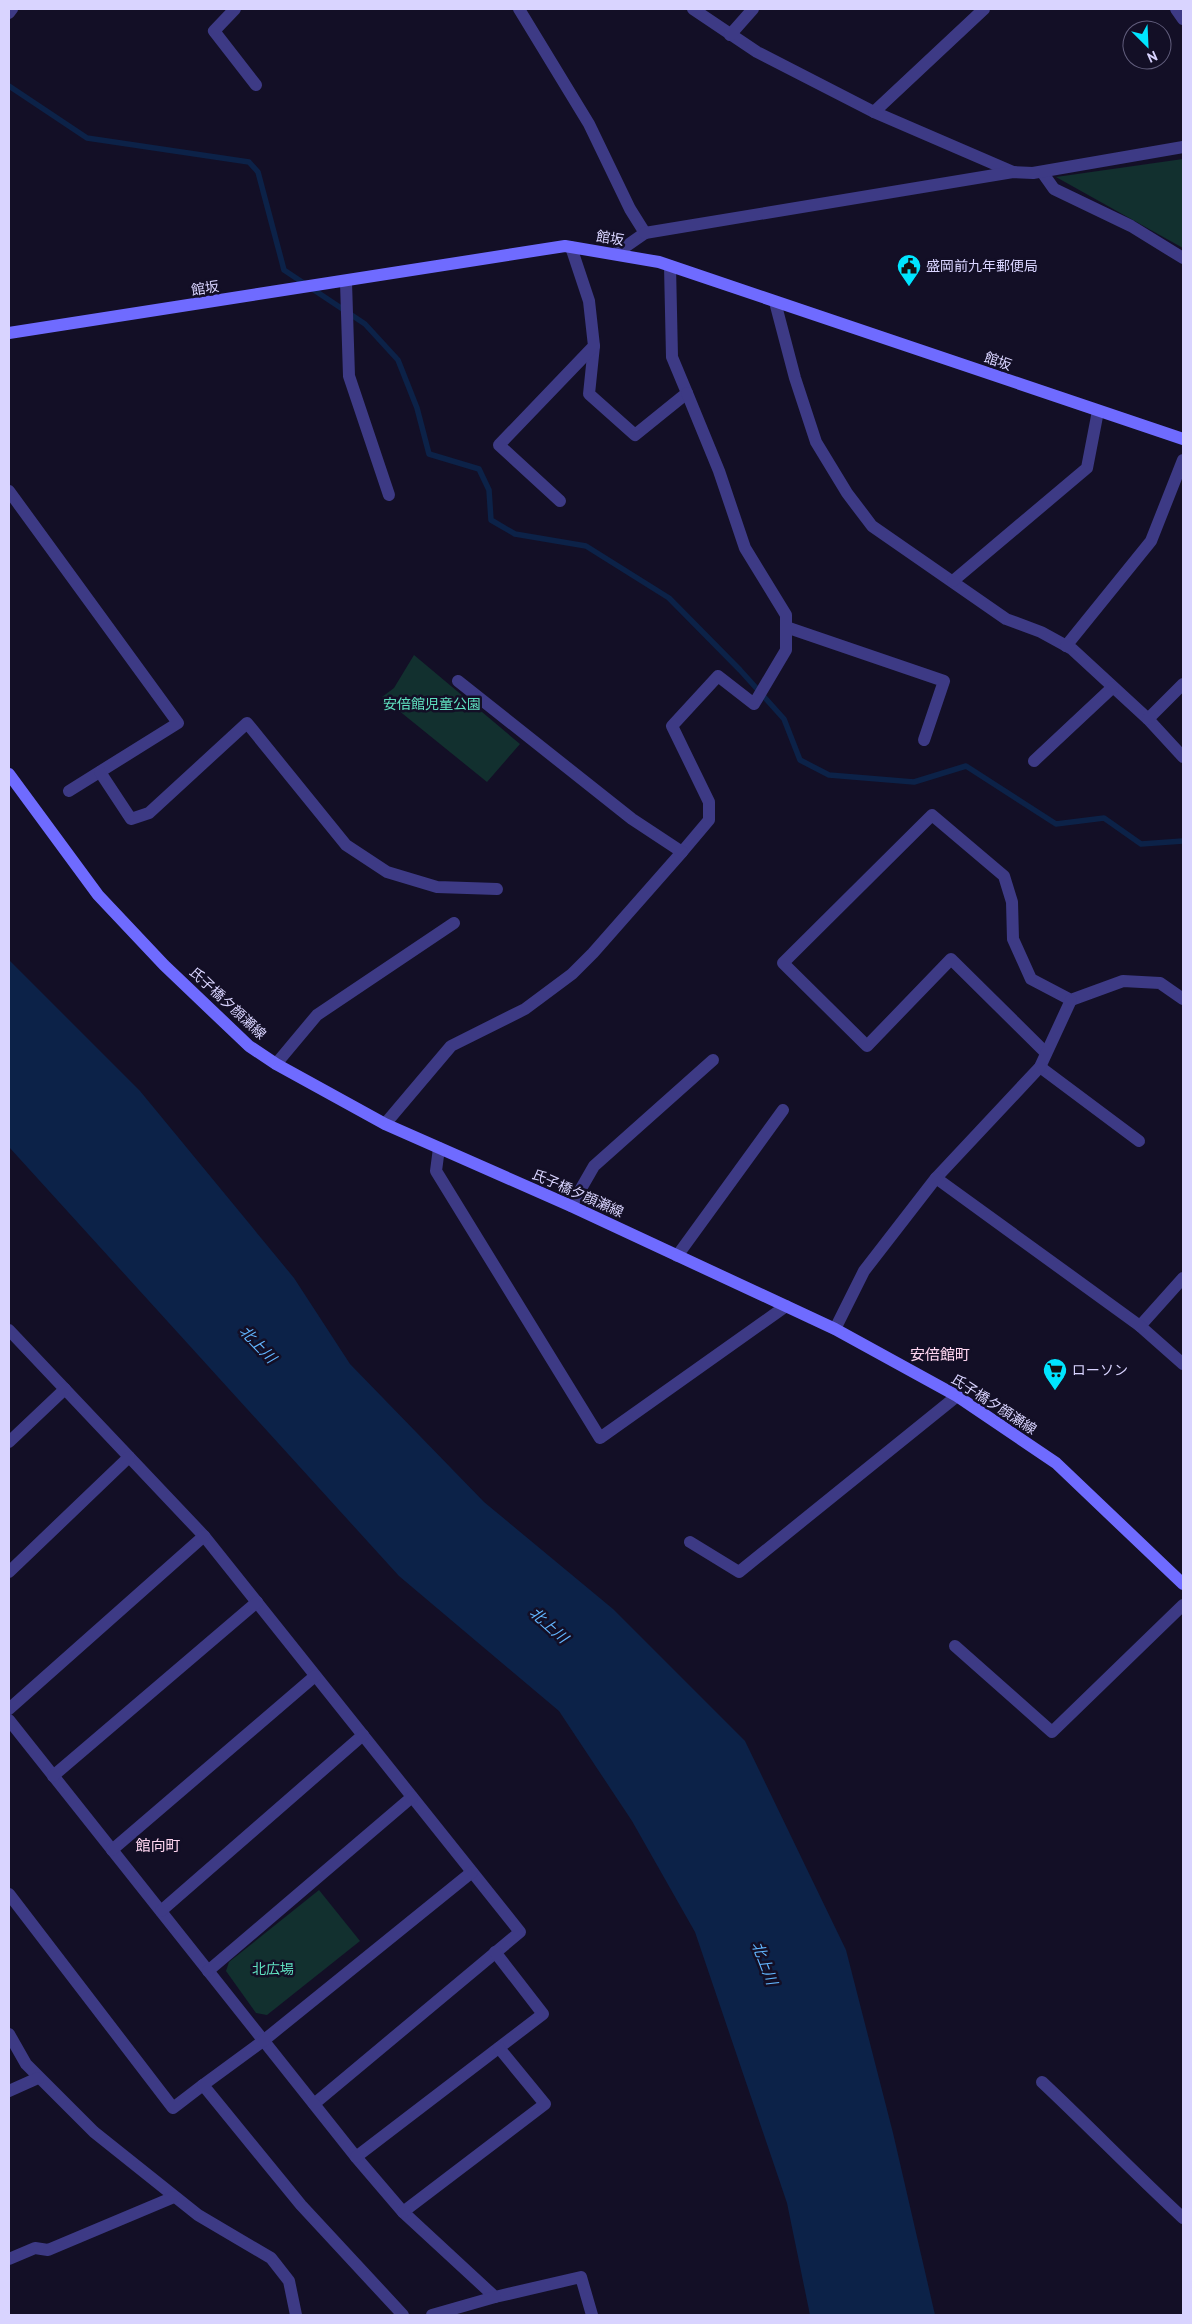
<svg xmlns="http://www.w3.org/2000/svg" width="1192" height="2324" font-family="'PT Sans','Noto Sans JP',sans-serif">
  <style>
    .green { fill: #12302f }
    .water { fill: #0c2248 }
    .lines { fill: none; stroke-linecap: round; stroke-linejoin: round }
    .stream { stroke: #0c2248; stroke-width: 5.5 }
    .minor { stroke: #3d3a85; stroke-width: 12 }
    .tertiary { stroke: #3d3a85; stroke-width: 12 }
    .secondary { stroke: #6f6bff; stroke-width: 12 }
    .labels { text-anchor: middle; dominant-baseline: central; stroke-width: 5; stroke-linejoin: round; paint-order: stroke }
    .street-label { font-size: 14px; fill: #d9d4ff; stroke: #130f26 }
    .poi-label { font-size: 14px; fill: #d9d4ff; stroke: #130f26; text-anchor: start }
    .park-label { font-size: 14px; fill: #5fe0c0; stroke: #130f26 }
    .water-label { font-size: 15px; font-style: italic; fill: #62b6ff; stroke: #130f26 }
    .neighbourhood-label { font-size: 15px; fill: #ffd6f0; stroke: #130f26 }
  </style>
  <rect width="100%" height="100%" fill="#130f26"/>
  <g class="green">
    <polygon points="1183,159 1183,248 1056,177"/>
    <polygon points="414,655 520,744 487,782 382,697 394,688"/>
    <polygon points="319,1890 360,1941 267,2015 256,2013 226,1971 229,1962"/>
  </g>
  <polygon class="water" points="9,960 140,1091 294,1278 350,1364 484,1502 613,1609 745,1741 846,1950 893,2133 935,2315 810,2315 787,2203 695,1932 632,1821 559,1711 399,1576 9,1147"/>
  <g class="lines">
    <polyline class="stream" points="9,86 87,138 249,162 258,172 284,270 365,324 398,360 417,408 429,454 479,469 489,490 491,520 515,534 586,546 669,598 740,670 784,719 800,760 829,775 914,782 966,766 1056,824 1104,818 1141,844 1183,841"/>
    <g class="minor">
      <polyline points="235,9 214,31 256,85"/>
      <polyline points="519,9 589,124 630,209 645,233 615,254"/>
      <polyline points="693,9 757,52 874,112 1013,172"/>
      <polyline points="1176,9 1183,19"/>
      <polyline points="730,35 753,9"/>
      <polyline points="874,112 984,9"/>
      <polyline points="1042,172 1054,189 1131,226 1183,258"/>
      <polyline points="645,233 1013,172 1033,173 1183,147"/>
      <polyline points="346,282 349,376 389,495"/>
      <polyline points="775,302 795,378 816,442 847,493 872,526 1006,619 1041,632 1072,649 1148,719 1183,757"/>
      <polyline points="594,346 589,394 635,435 687,393 672,357 670,266"/>
      <polyline points="9,491 178,723 69,791"/>
      <polyline points="560,501 499,445 594,346 589,301 571,247"/>
      <polyline points="953,581 1087,468 1098,411"/>
      <polyline points="786,627 944,681 924,740"/>
      <polyline points="1066,646 1151,541 1183,460"/>
      <polyline points="1148,719 1183,684"/>
      <polyline points="1034,761 1113,687"/>
      <polyline points="100,772 131,819 149,813 247,723 346,845 387,872 437,887 497,889"/>
      <polyline points="682,852 709,820 709,802 672,726 718,676 754,704 786,650 786,615 745,548 719,471 687,393"/>
      <polyline points="1046,1053 951,959 867,1046 783,963 932,815 1004,876 1012,902 1013,939 1031,979 1071,1000 1123,981 1160,983 1183,999"/>
      <polyline points="276,1064 317,1015 454,923"/>
      <polyline points="1040,1067 1139,1141"/>
      <polyline points="385,1124 451,1046 525,1009 572,974 593,953 682,852 632,819 458,681"/>
      <polyline points="439,1148 436,1171 600,1438 786,1306"/>
      <polyline points="936,1178 1040,1067 1071,1000"/>
      <polyline points="571,1206 594,1166 713,1060"/>
      <polyline points="677,1256 783,1110"/>
      <polyline points="1140,1326 1183,1278"/>
      <polyline points="835,1329 864,1271 936,1178 1140,1326 1183,1364"/>
      <polyline points="9,1330 204,1536 520,1932 314,2104"/>
      <polyline points="9,1442 65,1389"/>
      <polyline points="690,1542 739,1572 957,1396"/>
      <polyline points="9,1572 129,1457"/>
      <polyline points="955,1646 1052,1732 1183,1605"/>
      <polyline points="9,1709 204,1536"/>
      <polyline points="9,1720 356,2157 403,2212 495,2297 581,2277 592,2315"/>
      <polyline points="53,1776 257,1602"/>
      <polyline points="112,1850 315,1676"/>
      <polyline points="9,1894 173,2108 203,2085"/>
      <polyline points="161,1911 363,1735"/>
      <polyline points="208,1971 412,1797"/>
      <polyline points="9,2034 26,2064 94,2132 198,2215 271,2258 289,2281 296,2315"/>
      <path d="M1042 2082C1090 2127 1135 2174 1183 2218"/>
      <polyline points="9,2091 38,2078"/>
      <polyline points="356,2157 543,2014 495,1952"/>
      <polyline points="403,2212 545,2104 499,2048"/>
      <polyline points="9,2259 35,2248 48,2250 174,2197"/>
      <polyline points="403,2315 301,2205 203,2085 263,2041 472,1872"/>
      <polyline points="432,2315 495,2297"/>
    </g>
    <polyline class="tertiary" points="9,13 12,9"/>
    <g class="secondary">
      <polyline points="9,333 565,246 659,262 1183,439"/>
      <polyline points="9,774 98,895 164,965 249,1046 276,1064 385,1124 571,1206 835,1329 957,1396 1056,1463 1183,1584"/>
    </g>
  </g>
  <defs>
    <g id="civic-pin" transform="scale(1.25)"><path d="M0 17L-7.5 6A9.5 9.5 0 1 1 7.5 6Z" fill="#00e5ff" stroke="#130f26"/><path d="M-.6-6.5H3V-4.5H.6V-3L4-1V1h2V6H-6V1h2V-1L-.6-3ZM-1.2 2.5V6h2.4V2.5Z" fill="#111"/></g>
    <g id="supermarket-pin" transform="scale(1.25)"><path d="M0 17L-7.5 6A9.5 9.5 0 1 1 7.5 6Z" fill="#00e5ff" stroke="#130f26"/><path d="M-6-5.5h2.5l.6 2H6L4.5 2H-2.5L-4.4-4H-6ZM-1.5 3.2a1.3 1.3 0 1 0 .1 0ZM3 3.2a1.3 1.3 0 1 0 .1 0Z" fill="#111"/></g>
  </defs>
  <g fill-rule="evenodd">
    <use href="#civic-pin" x="909" y="266"/>
    <use href="#supermarket-pin" x="1055" y="1370"/>
  </g>
  <g class="labels">
    <g class="street-label">
      <text transform="translate(610 238) rotate(9)">館坂</text>
      <text transform="translate(205 288) rotate(-9)">館坂</text>
      <text transform="translate(998 361) rotate(19)">館坂</text>
      <text transform="translate(228 1003) rotate(43)">氏子橋夕顔瀬線</text>
      <text transform="translate(578 1193) rotate(24)">氏子橋夕顔瀬線</text>
      <text transform="translate(994 1404) rotate(33)">氏子橋夕顔瀬線</text>
    </g>
    <g class="poi-label">
      <text x="926" y="266">盛岡前九年郵便局</text>
      <text x="1072" y="1370">ローソン</text>
    </g>
    <g class="park-label">
      <text x="432" y="704">安倍館児童公園</text>
      <text x="273" y="1969">北広場</text>
    </g>
    <g class="water-label">
      <text transform="translate(258 1344) rotate(46)">北上川</text>
      <text transform="translate(549 1625) rotate(42)">北上川</text>
      <text transform="translate(765 1963) rotate(69)">北上川</text>
    </g>
    <g class="neighbourhood-label">
      <text x="940" y="1354">安倍館町</text>
      <text x="158" y="1845">館向町</text>
    </g>
  </g>
  <rect width="1192" height="2324" fill="none" stroke="#d9d4ff" stroke-width="20"/>
  <g transform="translate(1147 45) rotate(156)"><circle r="24" fill="#130f26" stroke="#625e7d"/>
  <path d="M0-4L9 19L0 12L-9 19Z" fill="#00e5ff"/>
  <text y="-8" font-size="14" font-weight="bold" text-anchor="middle" fill="#d9d4ff">N</text>
  </g>
</svg>
